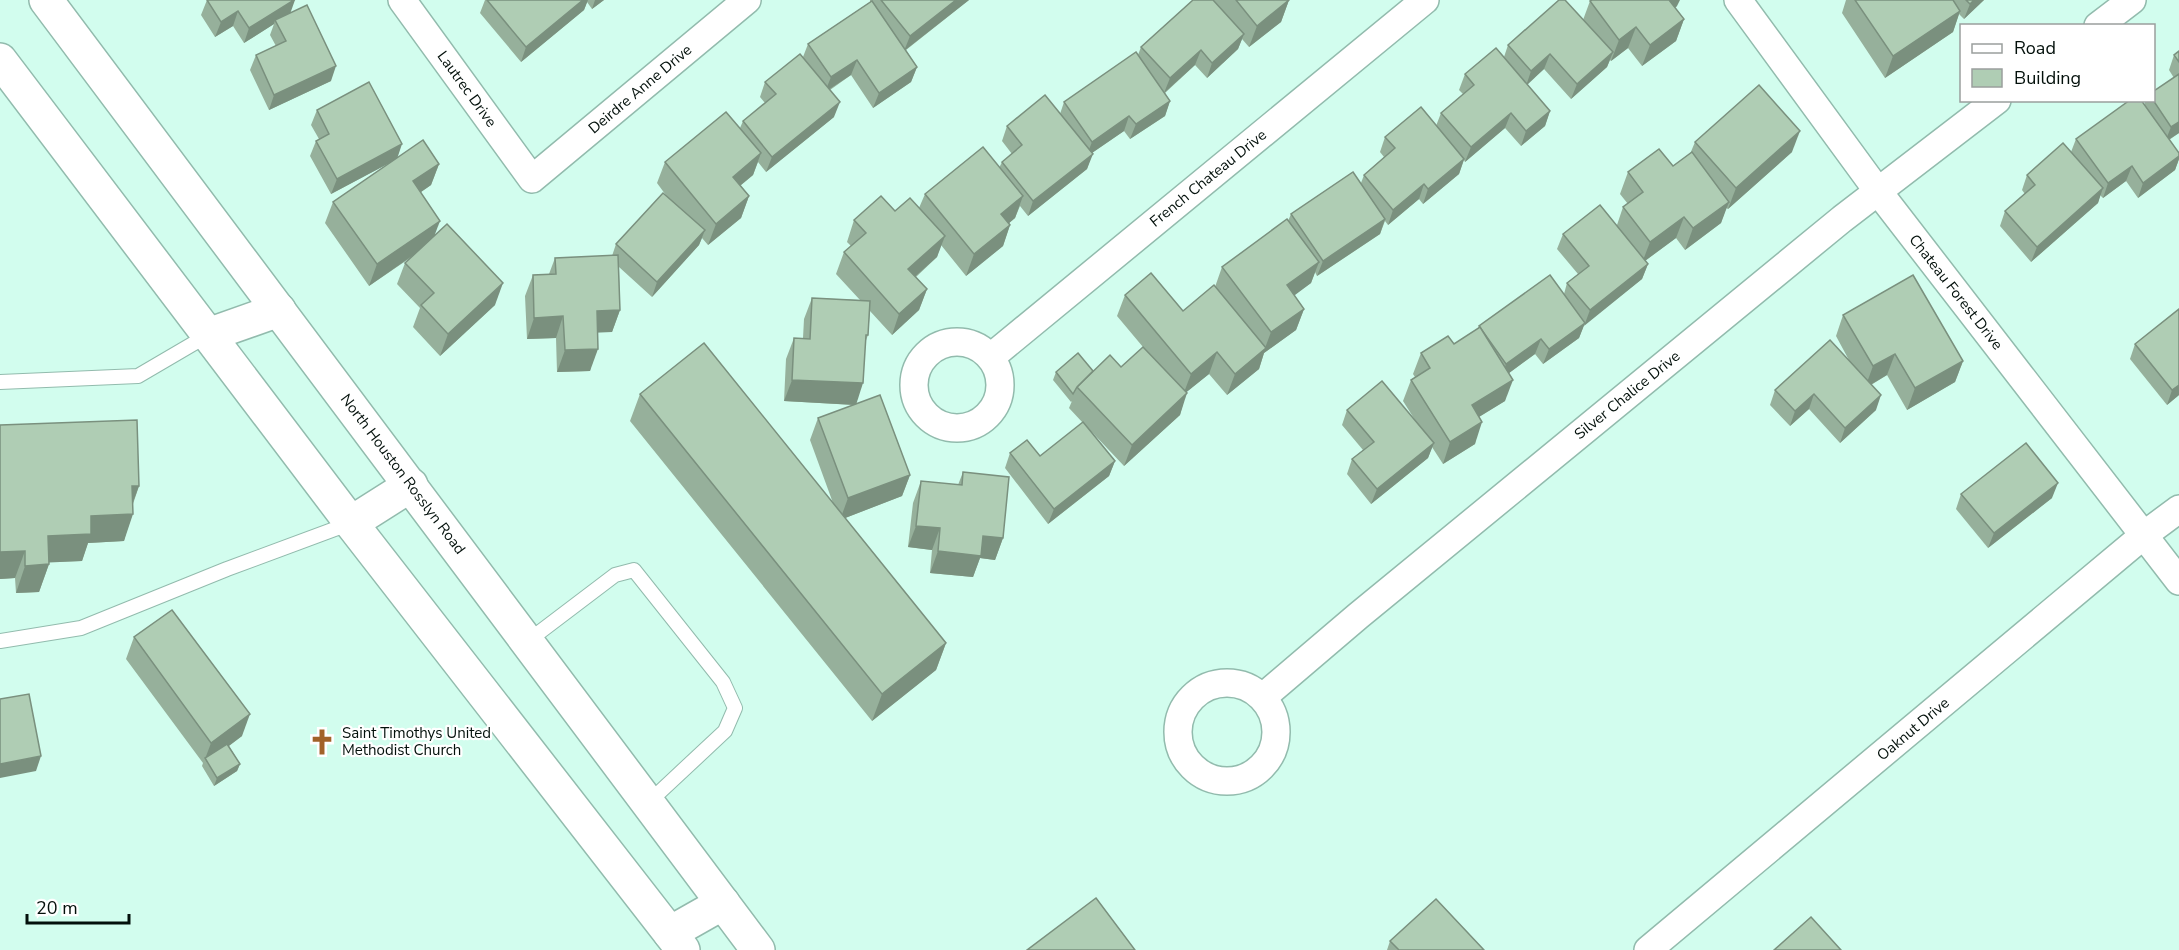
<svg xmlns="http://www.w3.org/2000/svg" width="2179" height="950" font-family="'Nunito Sans',sans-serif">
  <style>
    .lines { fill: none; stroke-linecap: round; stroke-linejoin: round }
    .lane-casing { stroke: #92bbad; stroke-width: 16 }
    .street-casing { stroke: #92bbad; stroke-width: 30 }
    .primary-casing { stroke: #92bbad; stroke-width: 36 }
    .lane { stroke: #fff; stroke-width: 14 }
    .street { stroke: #fff; stroke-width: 27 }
    .primary { stroke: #fff; stroke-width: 33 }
    .wall { fill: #96b09b }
    .shaded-wall { fill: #7a907e }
    .building { fill: #afcdb4; stroke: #7a907e; stroke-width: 1.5 }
    .labels { text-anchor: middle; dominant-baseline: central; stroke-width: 4.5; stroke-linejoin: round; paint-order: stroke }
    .street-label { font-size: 15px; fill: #03100b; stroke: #fff }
    .poi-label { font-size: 15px; fill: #03100b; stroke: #fff; text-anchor: start }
  </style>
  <rect width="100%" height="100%" fill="#d2fdee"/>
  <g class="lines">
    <g class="lane-casing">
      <g id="lane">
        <polyline points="0,382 138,376 208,335"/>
        <polyline points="0,641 81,628 227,569 351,523"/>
        <polyline points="528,641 615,575 634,570 723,682 735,708 725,731 648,803"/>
      </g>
    </g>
    <g class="street-casing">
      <g id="street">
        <polyline points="402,0 532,179 747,0"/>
        <polyline points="1738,0 1877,190 2179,581"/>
        <polyline points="2098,26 2132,0"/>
        <circle cx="957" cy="385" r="43"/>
        <polyline points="991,357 1425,0"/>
        <circle cx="1227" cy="732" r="49"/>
        <polyline points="1263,697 1358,616 1842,219 1997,100"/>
        <polyline points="1648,950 2144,535 2179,509"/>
      </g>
    </g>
    <g class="primary-casing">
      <g id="primary">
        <polyline points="46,0 758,950"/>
        <polyline points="0,60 351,523 683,950"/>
        <polyline points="208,335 279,310"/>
        <polyline points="351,523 411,485"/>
        <polyline points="670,933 723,903"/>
      </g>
    </g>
    <use href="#lane" class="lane"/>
    <use href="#street" class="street"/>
    <use href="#primary" class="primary"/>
  </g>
  <g class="wall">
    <polygon points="207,0 291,13 331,81 269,110 250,70 256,55 276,46 270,35 274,24 244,43 233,26 215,37 201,15"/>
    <polygon points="485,0 604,0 592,9 587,2 584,10 521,62 480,13"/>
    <polygon points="870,0 969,0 906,50 917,67 911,82 873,108 851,75 830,90 834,117 766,172 758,162 753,175 740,186 749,196 741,218 708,245 702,238 699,245 652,297 619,267 620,310 612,332 597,332 590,371 557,372 556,338 527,339 525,296 533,275 549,274 555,258 612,256 616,244 668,198 657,183 665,162 740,128 743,121 765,103 760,97 765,82 803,57 808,44 870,2"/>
    <polygon points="1193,0 1289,0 1281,22 1249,47 1242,39 1238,49 1207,78 1195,65 1165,93 1170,101 1165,116 1130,139 1124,131 1092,153 1087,169 1028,216 1020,206 1015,218 1009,223 1010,225 1003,246 966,276 941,245 937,257 916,277 927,289 919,310 892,335 870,311 868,335 865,343 856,404 910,475 902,496 845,518 946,643 936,670 872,721 630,421 640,394 833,503 810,440 818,418 854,405 784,401 786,359 794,338 803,338 804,319 812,298 860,300 836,274 844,252 851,246 847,242 854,220 895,211 919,208 925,194 999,168 1002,162 1012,154 1002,141 1007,126 1060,114 1064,102 1138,55 1141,47"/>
    <polygon points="1846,0 1984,0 1964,19 1959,14 1953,32 1885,78 1842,13"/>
    <polygon points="1590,1 1677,6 1675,8 1684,19 1676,41 1642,66 1628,48 1611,61 1610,60 1607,67 1571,99 1544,69 1527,84 1550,111 1545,126 1521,146 1505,128 1465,162 1464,160 1459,174 1423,204 1419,199 1388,225 1385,221 1380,234 1317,276 1315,272 1311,283 1294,295 1304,309 1296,330 1264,353 1259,369 1227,395 1209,374 1186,392 1180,415 1124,466 1090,430 1115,461 1109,476 1048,524 1005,468 1010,453 1040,456 1083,423 1069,408 1072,401 1071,402 1053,380 1056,372 1093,371 1121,367 1143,347 1117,316 1125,295 1183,311 1215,287 1222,267 1288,221 1291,214 1361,183 1364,175 1384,157 1380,152 1385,137 1436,126 1441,113 1463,94 1459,90 1465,74 1504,57 1508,45 1583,20"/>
    <polygon points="2179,51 2179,133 2169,140 2179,153 2179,159 2175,170 2138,198 2126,181 2103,198 2100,195 2098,203 2031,262 2000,226 2005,211 2025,194 2022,190 2027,175 2071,152 2076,139 2144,105 2146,100 2153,100 2174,78 2169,70 2174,55"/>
    <polygon points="317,110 397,158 439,164 431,185 421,192 435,235 495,305 440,356 413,327 420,308 397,284 405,263 413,256 369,286 325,223 333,202 391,162 331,194 310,156 316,141 319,139 311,125"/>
    <polygon points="1695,142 1792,152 1728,209 1726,208 1721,223 1685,250 1676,238 1645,261 1648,264 1642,279 1584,325 1579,338 1543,364 1535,354 1509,373 1505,401 1479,417 1475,444 1443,464 1432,447 1428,458 1371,504 1347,474 1352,459 1363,450 1342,425 1347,410 1415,420 1403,401 1411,380 1415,377 1413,374 1421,353 1454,344 1478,329 1479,326 1564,294 1567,283 1578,274 1557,249 1563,234 1617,225 1623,207 1628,204 1620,194 1628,172 1673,166 1690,154"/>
    <polygon points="2179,309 2179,395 2167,405 2130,359 2135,344"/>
    <polygon points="1843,315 1963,361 1955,382 1907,410 1887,375 1871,385 1876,410 1840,443 1809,409 1790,426 1770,405 1775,390 1850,362 1836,336"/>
    <polygon points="0,425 139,486 133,504 124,541 88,543 82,561 48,562 49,564 39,592 16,593 15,578 0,579"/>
    <polygon points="963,472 1003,538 995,560 980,558 973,577 930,573 932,550 908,547 913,503 921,481 958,485"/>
    <polygon points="1961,494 2052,498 1988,548 1956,509"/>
    <polygon points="134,637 242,736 229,746 240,764 237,771 214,786 202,766 203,763 126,659"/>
    <polygon points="1390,941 1484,950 1387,950"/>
  </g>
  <g class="shaded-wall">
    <polygon points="294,0 295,0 290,14 275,20 274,24 244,43 249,28"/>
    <polygon points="583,0 588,0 584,10 521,62 526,47"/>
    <polygon points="595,0 604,0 592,9"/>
    <polygon points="956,0 969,0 904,51 910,36"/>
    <polygon points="1289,0 1281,22 1249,47 1257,26"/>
    <polygon points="1667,0 1680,0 1677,6 1660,19"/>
    <polygon points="1974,0 1984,0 1964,19 1970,4"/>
    <polygon points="238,11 233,26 215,37 221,22"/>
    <polygon points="1960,11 1953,32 1885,78 1893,56"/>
    <polygon points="1684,19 1676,41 1642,66 1650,45"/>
    <polygon points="1636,27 1628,48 1611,61 1619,40"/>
    <polygon points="1244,34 1238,49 1207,78 1212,63"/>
    <polygon points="1201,50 1195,65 1164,93 1170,78"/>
    <polygon points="1613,52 1607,67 1571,99 1577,84"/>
    <polygon points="1550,54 1544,69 1526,86 1531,71"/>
    <polygon points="857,60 851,75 825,92 831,77"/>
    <polygon points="336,66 331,81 269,110 274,95"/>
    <polygon points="917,67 911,82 873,108 879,93"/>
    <polygon points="1170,101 1165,116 1130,139 1136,124"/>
    <polygon points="840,102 834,117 766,172 772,157"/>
    <polygon points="1550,111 1545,126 1521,146 1526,131"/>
    <polygon points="1511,113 1505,128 1465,162 1471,147"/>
    <polygon points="1129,116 1124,131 1086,157 1092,142"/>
    <polygon points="2179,122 2179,133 2165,142 2171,127"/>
    <polygon points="1800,131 1792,152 1728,209 1736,188"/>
    <polygon points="402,144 397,159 331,194 337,179"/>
    <polygon points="761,153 753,175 725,198 733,177"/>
    <polygon points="1093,154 1087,169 1028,216 1033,201"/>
    <polygon points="2179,156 2179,159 2175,170 2138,198 2143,183"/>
    <polygon points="1464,159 1459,174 1423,204 1428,189"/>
    <polygon points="439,164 431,185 405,203 413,181"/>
    <polygon points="2132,166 2126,181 2103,198 2108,183"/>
    <polygon points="1424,184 1419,199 1388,225 1393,210"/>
    <polygon points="2103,188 2098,203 2031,262 2037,247"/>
    <polygon points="749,196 741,218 708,245 716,224"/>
    <polygon points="1023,196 1015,218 994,236 1001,214"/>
    <polygon points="1729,202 1721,223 1685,250 1693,228"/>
    <polygon points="1684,217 1676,238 1642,263 1650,242"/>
    <polygon points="1385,219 1380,234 1317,276 1323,261"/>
    <polygon points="440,221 432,242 369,286 377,264"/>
    <polygon points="1010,225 1003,246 966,276 974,254"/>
    <polygon points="705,230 699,245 652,297 657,282"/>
    <polygon points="945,236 937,257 900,290 908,269"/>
    <polygon points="1319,262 1311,283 1279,307 1287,285"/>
    <polygon points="1648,264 1642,279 1584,326 1590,310"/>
    <polygon points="503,283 495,305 440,356 448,334"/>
    <polygon points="927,289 919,310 892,335 899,314"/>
    <polygon points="1304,309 1296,330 1264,353 1259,369 1227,395 1235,374 1265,348 1271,332"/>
    <polygon points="620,310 612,332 589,333 597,311"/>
    <polygon points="563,316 556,338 527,339 534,318"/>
    <polygon points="1585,323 1579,338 1543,364 1549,349"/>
    <polygon points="1541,339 1535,354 1501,379 1506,364"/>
    <polygon points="598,349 590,371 557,372 565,350"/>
    <polygon points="1217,352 1209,374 1183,395 1191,374"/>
    <polygon points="1895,354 1887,375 1865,388 1873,366"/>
    <polygon points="1963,361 1955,382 1907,410 1915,388"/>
    <polygon points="792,380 863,383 856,405 784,401"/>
    <polygon points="1513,380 1505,401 1464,426 1472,405"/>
    <polygon points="2179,385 2179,395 2167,405 2172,390"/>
    <polygon points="1187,393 1180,415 1124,466 1132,445"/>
    <polygon points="1814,394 1809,409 1790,426 1795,411"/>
    <polygon points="1881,395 1876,410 1840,443 1845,428"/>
    <polygon points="1482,422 1475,444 1443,464 1450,442"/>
    <polygon points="1434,443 1428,458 1371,504 1377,489"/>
    <polygon points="1115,461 1109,476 1048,524 1054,509"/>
    <polygon points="910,475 902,496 840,520 848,498"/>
    <polygon points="2058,483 2052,498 1988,548 1994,533"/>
    <polygon points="132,486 139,486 129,513"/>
    <polygon points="133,514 124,541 88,543 82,561 38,563 48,536 91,516"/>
    <polygon points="916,526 940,528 932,550 908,547"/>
    <polygon points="983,536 1003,538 995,560 980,558 973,577 930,573 938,551"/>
    <polygon points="25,551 15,578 0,579 0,552"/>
    <polygon points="49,564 39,592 16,593 25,566"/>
    <polygon points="946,643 936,670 872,721 882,694"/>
    <polygon points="250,714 242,736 207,762 205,759 211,743"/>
    <polygon points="41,756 36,771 0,778 0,764"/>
    <polygon points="240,764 237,771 214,786 217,778"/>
  </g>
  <g class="building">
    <polygon points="207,0 294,0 249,28 238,11 221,22"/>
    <polygon points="487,0 583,0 526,47"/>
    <polygon points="881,0 956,0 910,36"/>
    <polygon points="1193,0 1213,0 1244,34 1212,63 1201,50 1170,78 1141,47"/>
    <polygon points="1236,0 1289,0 1257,26"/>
    <polygon points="1559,0 1565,0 1613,52 1577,84 1550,54 1531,71 1508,45"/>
    <polygon points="1592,0 1669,0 1684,19 1650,45 1636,27 1619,40 1590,1"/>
    <polygon points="1855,0 1953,0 1960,11 1893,56"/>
    <polygon points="1966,0 1974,0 1970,4"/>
    <polygon points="872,1 917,67 879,93 857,60 831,77 808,44"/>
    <polygon points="307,5 336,66 274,95 256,55 286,41 275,20"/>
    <polygon points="1496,48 1550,111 1526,131 1511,113 1471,147 1441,113 1474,85 1465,74"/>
    <polygon points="2179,51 2179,62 2174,55"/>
    <polygon points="1136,52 1170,101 1136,124 1129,116 1092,142 1064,102"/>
    <polygon points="800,54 840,102 772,157 743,121 776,94 765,82"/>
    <polygon points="2179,74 2179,122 2171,127 2153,100 2154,100 2154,91"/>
    <polygon points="369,82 402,144 337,179 316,141 329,134 317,110"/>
    <polygon points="1759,85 1800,131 1736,188 1695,142"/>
    <polygon points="1045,95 1093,154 1033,201 1002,162 1022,145 1007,126"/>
    <polygon points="2130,100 2141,100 2179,153 2179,156 2143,183 2132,166 2108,183 2076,139"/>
    <polygon points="1421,107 1464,159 1428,189 1424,184 1393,210 1364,175 1395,148 1385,137"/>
    <polygon points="726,112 761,153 733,177 749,196 716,224 665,162"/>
    <polygon points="423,140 439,164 413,181 440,221 377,264 333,202"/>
    <polygon points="2063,143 2103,188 2037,247 2005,211 2035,185 2027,175"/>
    <polygon points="983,147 1023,196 1001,214 1010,225 974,254 925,194"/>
    <polygon points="1659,149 1673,166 1692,152 1729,202 1693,228 1684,217 1650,242 1623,207 1643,192 1628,172"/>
    <polygon points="1353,172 1385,219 1323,261 1291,214"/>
    <polygon points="663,193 705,230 657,282 616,244"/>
    <polygon points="881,196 895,211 910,198 945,236 908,269 927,289 899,314 844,252 866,233 854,220"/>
    <polygon points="1600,205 1648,264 1590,310 1567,283 1589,266 1563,234"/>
    <polygon points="1287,219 1319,262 1287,285 1304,309 1271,332 1222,267"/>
    <polygon points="447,224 503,283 448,334 421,305 434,293 405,263"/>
    <polygon points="618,255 620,310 597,311 598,349 565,350 563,316 534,318 533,275 556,274 555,258"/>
    <polygon points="1151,273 1183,311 1214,285 1266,348 1235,374 1217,352 1191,374 1125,295"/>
    <polygon points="1550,275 1585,323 1549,349 1541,339 1506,364 1479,326"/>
    <polygon points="1913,275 1963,361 1915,388 1895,354 1873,366 1843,315"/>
    <polygon points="812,298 870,301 868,335 866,335 863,383 792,380 794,338 810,339"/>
    <polygon points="2179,309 2179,385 2172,390 2135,344"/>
    <polygon points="1480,327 1513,380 1472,405 1482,422 1450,442 1411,380 1430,368 1421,353 1448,336 1454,344"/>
    <polygon points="1830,340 1881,395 1845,428 1814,394 1795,411 1775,390"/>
    <polygon points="704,343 946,643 882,694 640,394"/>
    <polygon points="1143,347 1187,393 1132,445 1077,387 1110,355 1121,367"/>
    <polygon points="1078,353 1093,371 1077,387 1073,394 1056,372"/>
    <polygon points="1382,381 1434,443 1377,489 1352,459 1374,442 1347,410"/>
    <polygon points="880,395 910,475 848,498 818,418"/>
    <polygon points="137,420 139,486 132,486 133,514 91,516 91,534 48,536 49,564 25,566 25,551 0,552 0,425"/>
    <polygon points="1083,422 1115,461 1054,509 1010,453 1027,440 1040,456"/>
    <polygon points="2026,443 2058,483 1994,533 1961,494"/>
    <polygon points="963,472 1009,477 1003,538 983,536 981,556 938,551 940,528 916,526 921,481 962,485"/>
    <polygon points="172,610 250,714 211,743 134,637"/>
    <polygon points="29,694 41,756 0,764 0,699"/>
    <polygon points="227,744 240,764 217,778 205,758"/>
    <polygon points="1096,898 1135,950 1027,950"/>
    <polygon points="1436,899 1484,950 1399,950 1390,941"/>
    <polygon points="1811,917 1841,950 1774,950"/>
  </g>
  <defs>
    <g id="church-bare" transform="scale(2.07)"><path d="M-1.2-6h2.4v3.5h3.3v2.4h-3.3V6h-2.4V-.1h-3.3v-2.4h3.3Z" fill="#a16229" stroke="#fff" stroke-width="2.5" paint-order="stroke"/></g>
  </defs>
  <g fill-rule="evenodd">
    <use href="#church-bare" x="322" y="742"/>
  </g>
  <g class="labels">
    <g class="street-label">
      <text transform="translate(467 89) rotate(54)">Lautrec Drive</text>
      <text transform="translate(640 89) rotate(-40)">Deirdre Anne Drive</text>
      <text transform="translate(1208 178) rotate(-39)">French Chateau Drive</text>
      <text transform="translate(1956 292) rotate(52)">Chateau Forest Drive</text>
      <text transform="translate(1627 395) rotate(-39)">Silver Chalice Drive</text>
      <text transform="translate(403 474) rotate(53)">North Houston Rosslyn Road</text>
      <text transform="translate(1913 729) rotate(-40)">Oaknut Drive</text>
    </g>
    <g class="poi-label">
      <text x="342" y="733">Saint Timothys United<tspan x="342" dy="17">Methodist Church</tspan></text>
    </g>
  </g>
  <rect x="1960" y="24" width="195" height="78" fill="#ffffff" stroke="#9a9f9d" stroke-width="1.5"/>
  <rect x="1972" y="44" width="30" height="9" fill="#ffffff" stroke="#9a9f9d" stroke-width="1.5"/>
  <text x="2014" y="54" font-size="18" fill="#03100b">Road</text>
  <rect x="1972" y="69" width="30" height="18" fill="#afcdb4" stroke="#9a9f9d" stroke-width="1.5"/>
  <text x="2014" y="84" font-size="18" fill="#03100b">Building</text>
  <path d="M27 914v9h102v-9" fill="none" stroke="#03100b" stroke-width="3"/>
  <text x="36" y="914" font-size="18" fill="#03100b" stroke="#ffffff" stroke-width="4.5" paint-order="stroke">20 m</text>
</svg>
